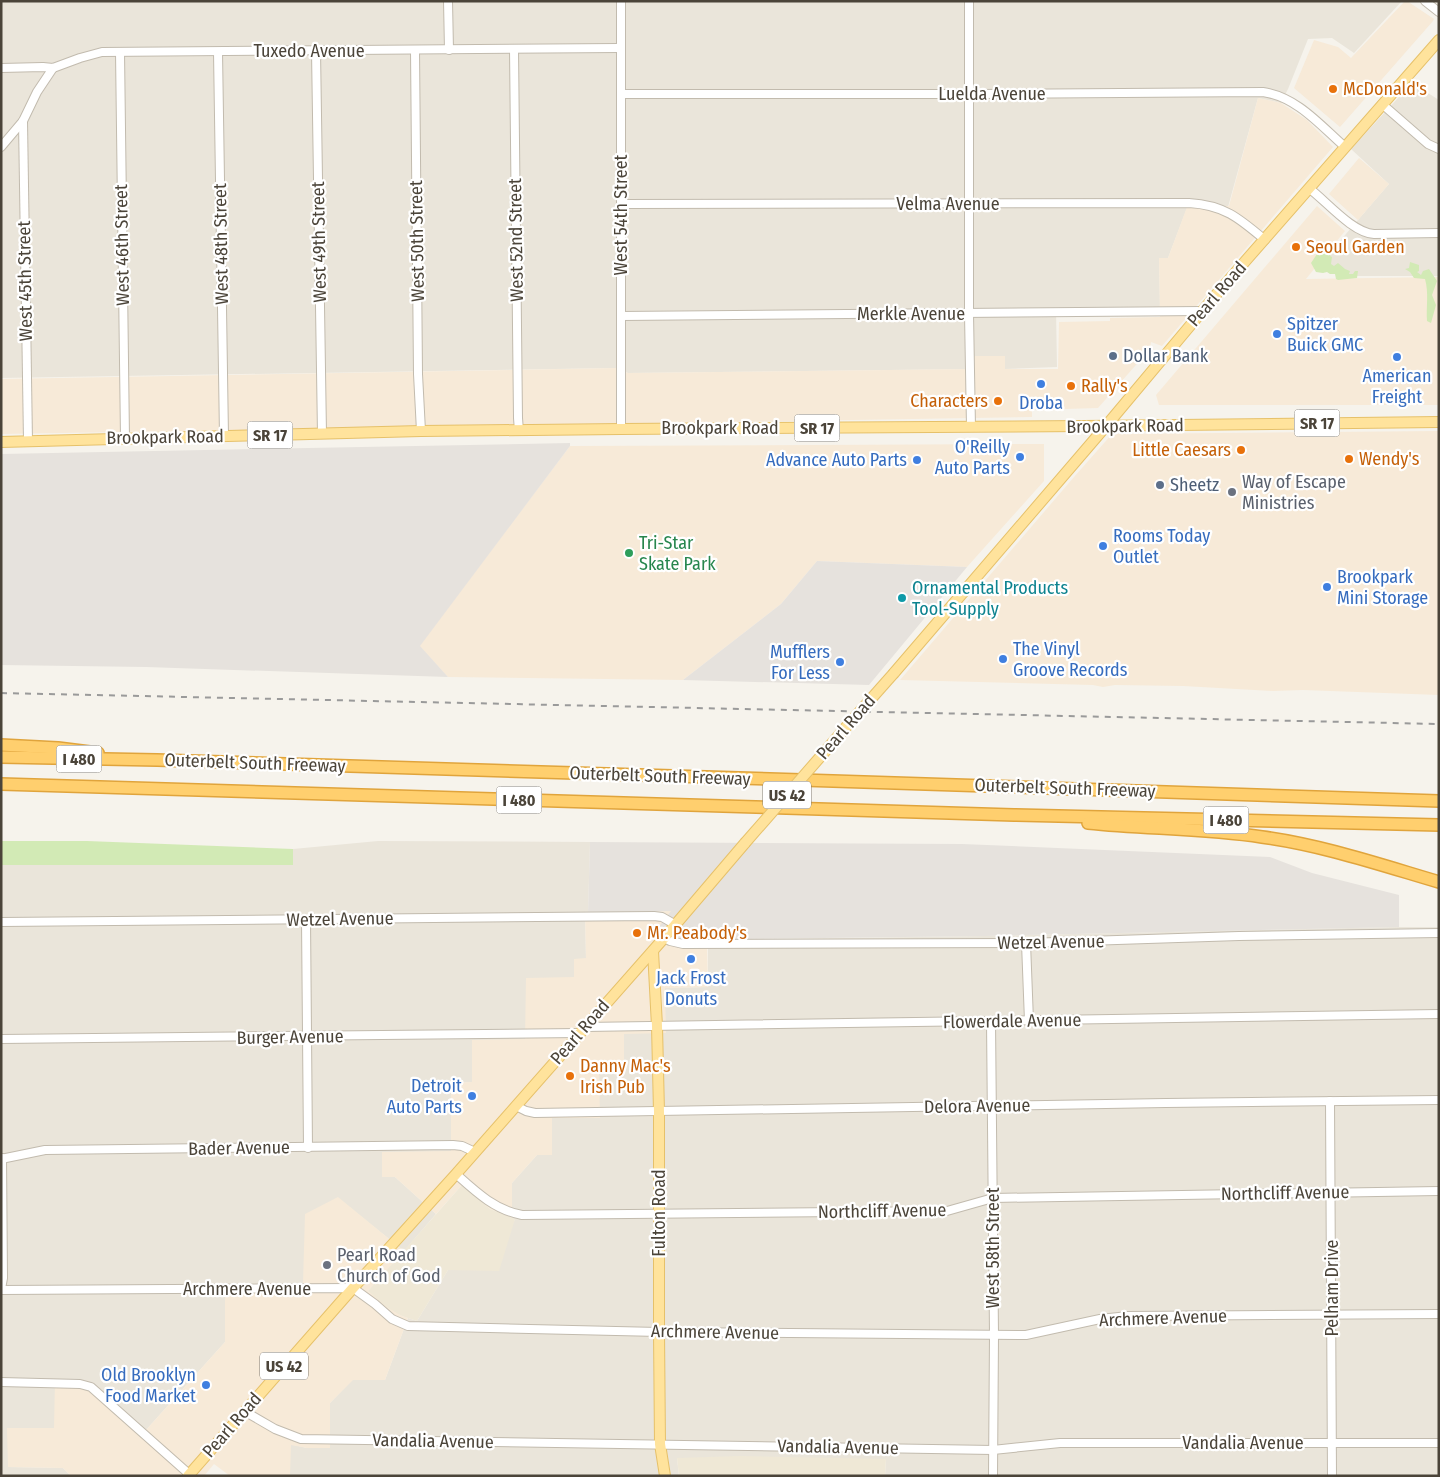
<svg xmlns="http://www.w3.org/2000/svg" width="1440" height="1477" font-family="'Fira Sans Condensed',sans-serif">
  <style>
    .residential { fill: #eae5da }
    .commercial { fill: #f7ead8 }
    .industrial { fill: #e6e2dd }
    .education { fill: #efe8d6 }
    .green { fill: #d2eab5 }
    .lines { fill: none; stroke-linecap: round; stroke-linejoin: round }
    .minor-casing { stroke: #c2bbae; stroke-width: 10 }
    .major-casing { stroke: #e6c16a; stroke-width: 12 }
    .highway-casing { stroke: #e0a43c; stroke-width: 14 }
    .minor { stroke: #fff; stroke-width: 8 }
    .major { stroke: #ffe39c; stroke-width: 10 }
    .highway { stroke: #ffcf6e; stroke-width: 11 }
    .rail { stroke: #9a9a9a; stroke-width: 2; stroke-dasharray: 6 6; stroke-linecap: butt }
    .major-bridge-casing { stroke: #e6c16a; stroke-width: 12; stroke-linecap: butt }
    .major-bridge { stroke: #ffe39c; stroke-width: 10 }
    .food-dot { fill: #e8710a; stroke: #fff; stroke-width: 2 }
    .shop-dot { fill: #3f7fe0; stroke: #fff; stroke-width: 2 }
    .service-dot { fill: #5c6f8a; stroke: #fff; stroke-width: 2 }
    .worship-dot { fill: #6b7280; stroke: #fff; stroke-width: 2 }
    .leisure-dot { fill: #2e9e5b; stroke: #fff; stroke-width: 2 }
    .culture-dot { fill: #0f9aa8; stroke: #fff; stroke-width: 2 }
    .labels { text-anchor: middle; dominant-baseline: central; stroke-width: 4.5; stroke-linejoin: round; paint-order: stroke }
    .shield { fill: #fff; stroke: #817c74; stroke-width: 1 }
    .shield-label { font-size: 16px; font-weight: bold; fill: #4b4439 }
    .street-label { font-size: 18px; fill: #4b4439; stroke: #fff }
    .food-label { font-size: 18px; fill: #c56008; stroke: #fff; text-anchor: start }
    .shop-label { font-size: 18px; fill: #366cbe; stroke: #fff; text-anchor: end }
    .service-label { font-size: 18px; fill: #4e5e75; stroke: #fff; text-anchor: start }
    .worship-label { font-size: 18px; fill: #5b616d; stroke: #fff; text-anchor: start }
    .leisure-label { font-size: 18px; fill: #27864d; stroke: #fff; text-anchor: start }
    .culture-label { font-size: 18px; fill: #0d838f; stroke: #fff; text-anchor: start }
  </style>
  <rect width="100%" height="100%" fill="#f6f3ec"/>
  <g class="residential">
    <polygon points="1,1 1402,1 1354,53 1332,38 1308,39 1288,89 1281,103 1258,98 1228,207 1187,208 1168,258 1159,258 1160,308 1056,310 1057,367 1005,369 1005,356 975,356 974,369 628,373 616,368 1,378"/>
    <polygon points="1412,83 1439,100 1439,276 1340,276 1321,263 1389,184 1351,149"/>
    <polygon points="378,841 590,842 588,913 585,913 586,959 574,977 526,1039 472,1082 451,1083 451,1151 395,1177 436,1214 404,1251 338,1198 303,1283 225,1284 225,1342 146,1430 88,1382 54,1428 8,1467 63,1468 71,1476 1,1476 1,865 293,865 293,849"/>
    <polygon points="1399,927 1439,927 1439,1476 885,1476 886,1460 677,1458 679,1476 290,1476 290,1444 307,1448 330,1448 330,1403 353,1379 385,1380 408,1318 417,1321 448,1270 515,1220 512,1218 512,1183 537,1155 552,1118 599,1065 624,1034 665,988 708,987 708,940 985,936"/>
  </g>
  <g class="commercial">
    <polygon points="1405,1 1407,1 1434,19 1433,21 1340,127 1294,88 1314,40 1338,47 1351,58"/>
    <polygon points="1258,98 1281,103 1307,120 1333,147 1162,346 1151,342 1150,349 1098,408 1032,410 1032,417 1,434 1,379 616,368 628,373 974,369 975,356 1005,356 1005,369 1058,369 1059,322 1110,321 1110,318 1160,317 1159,258 1168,258 1187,207 1229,206"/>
    <polygon points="1359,158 1389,184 1358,220 1329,194"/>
    <polygon points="1317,206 1345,231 1306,279 1439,277 1439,405 1159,405 1156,395"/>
    <polygon points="1439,431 1439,695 1303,690 1273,691 1183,686 1115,685 1103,687 1093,685 900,680 1074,477 1112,434"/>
    <polygon points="1044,444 1044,481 967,567 817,561 781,604 683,680 448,677 419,646 570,446"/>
    <polygon points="672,911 650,940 707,940 708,987 665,988 666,1033 624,1034 624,1065 599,1065 600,1118 552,1118 552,1155 537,1155 512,1183 512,1218 490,1209 462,1185 436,1214 395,1177 382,1177 382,1152 451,1151 451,1083 472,1082 472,1040 525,1039 526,978 574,977 574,959 586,958 585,913"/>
    <polygon points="338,1197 404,1251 368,1291 402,1316 408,1318 385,1380 353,1380 330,1403 330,1448 307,1448 291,1445 290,1476 230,1476 214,1464 204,1476 71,1476 63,1468 8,1467 7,1428 54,1428 55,1381 88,1382 146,1430 225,1342 225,1284 303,1283 305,1214"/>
  </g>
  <g class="industrial">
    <polygon points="570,443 570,446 420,646 448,677 146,667 1,665 1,454"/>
    <polygon points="817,561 967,567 869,685 683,680 781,604"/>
    <polygon points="590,842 962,844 1270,857 1312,873 1399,895 1399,927 985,936 649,940 671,911 588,913"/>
  </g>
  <g class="education">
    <polygon points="462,1185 490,1209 515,1219 499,1271 448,1270 417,1321 402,1316 388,1308 368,1291"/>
    <polygon points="739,1456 886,1459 885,1476 679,1476 677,1458"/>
  </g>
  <g class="green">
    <polygon points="1331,252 1330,256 1332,257 1331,264 1334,266 1338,263 1345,269 1350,271 1349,274 1353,274 1355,271 1358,271 1357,278 1338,280 1336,279 1335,274 1330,274 1327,272 1323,273 1316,272 1311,263 1317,254"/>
    <path d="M1410 262 1419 265V271L1417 272 1421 275 1423 271 1429 269 1437 281 1432 295 1436 305 1431 323 1427 321C1426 307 1429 293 1425 279L1414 278 1410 272 1405 269 1409 268Z"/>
    <polygon points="1,841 87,841 293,849 293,865 1,865"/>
  </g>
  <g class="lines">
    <g class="minor-casing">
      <g id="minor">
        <polyline points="448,1 449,50"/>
        <polyline points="621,1 621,429"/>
        <polyline points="969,1 969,314 971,427"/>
        <polyline points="1425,1 1439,12"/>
        <polyline points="514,49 518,418 519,431"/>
        <polyline points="415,50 418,374 421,431"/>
        <polyline points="316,51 322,434"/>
        <polyline points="120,52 125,438"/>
        <polyline points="218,52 224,436"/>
        <polyline points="1,68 43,67 53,68 80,58 102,52 620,48"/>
        <path d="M621 94H975L1263 92C1297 97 1320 125 1345 147"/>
        <polyline points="1382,104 1428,144 1439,149"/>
        <polyline points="23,121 28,441"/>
        <polyline points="1,147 23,121 37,92 53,68"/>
        <path d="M1310 189C1327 202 1353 233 1374 234L1439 233"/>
        <path d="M621 204 1189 203C1224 205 1239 218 1265 240"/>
        <polyline points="621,316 1202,311"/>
        <polyline points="306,919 308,1148"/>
        <polyline points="1,922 654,916 662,917 676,925"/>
        <polyline points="664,938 670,941 683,944 1026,943 1239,936 1439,933"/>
        <polyline points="1026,943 1029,1021"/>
        <polyline points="991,1021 994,1335 993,1476"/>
        <polyline points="585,1027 1439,1014"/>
        <polyline points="1,1039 579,1033"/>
        <polyline points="1330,1101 1332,1476"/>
        <polyline points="516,1106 526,1111 535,1113 1166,1103 1439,1100"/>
        <polyline points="1,1159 45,1150 453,1145 462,1146 475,1152"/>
        <path d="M456 1174C476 1192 495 1210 522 1215L947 1211 993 1198 1439 1191"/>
        <polyline points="1,1289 3,1278 2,1158"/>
        <polyline points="1,1290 353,1288 375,1304 392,1319 408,1326 659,1332 1026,1335 1100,1319 1128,1316 1439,1314"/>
        <polyline points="1,1382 80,1384 91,1387 189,1474"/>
        <polyline points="244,1411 275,1429 301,1439 993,1450 1060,1443 1439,1443"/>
      </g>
    </g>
    <g class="major-casing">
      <g id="major">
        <polyline points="1,442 421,431 621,429 1083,426 1439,422"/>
        <polyline points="894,673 1106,426 1220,290 1439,40"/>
        <polyline points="828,748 847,726"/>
        <polyline points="653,951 657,1026 659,1112 659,1332 660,1444 665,1476"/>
        <polyline points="188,1476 353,1288 456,1174 664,938 745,843"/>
      </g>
    </g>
    <g class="highway-casing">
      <g id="highway">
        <polyline points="1,745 58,748 98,753"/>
        <polyline points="1,757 157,760 833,781 1439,801"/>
        <polyline points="1,784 1014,815 1439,825"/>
        <path d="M1088 823C1146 829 1204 828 1262 837 1322 845 1381 865 1439 882"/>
      </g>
    </g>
    <use href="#minor" class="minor"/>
    <use href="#major" class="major"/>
    <use href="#highway" class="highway"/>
    <polyline class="rail" points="1,693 1439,724"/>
    <g class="major-bridge-casing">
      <g id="major-bridge">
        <polyline points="847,726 894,673"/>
        <polyline points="745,843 828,748"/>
      </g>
    </g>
    <use href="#major-bridge" class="major-bridge"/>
  </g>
  <g class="food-dot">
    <circle cx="1333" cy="89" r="5"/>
    <circle cx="1296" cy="247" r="5"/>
    <circle cx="1071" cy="386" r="5"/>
    <circle cx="998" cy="401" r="5"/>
    <circle cx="1241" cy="450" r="5"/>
    <circle cx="1349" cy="459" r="5"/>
    <circle cx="637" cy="933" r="5"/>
    <circle cx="570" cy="1076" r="5"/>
  </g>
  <g class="shop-dot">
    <circle cx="1277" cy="334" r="5"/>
    <circle cx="1397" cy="357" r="5"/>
    <circle cx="1041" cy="384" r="5"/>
    <circle cx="1020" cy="457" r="5"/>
    <circle cx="917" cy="460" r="5"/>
    <circle cx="1103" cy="546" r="5"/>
    <circle cx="1327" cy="587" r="5"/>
    <circle cx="1003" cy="659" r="5"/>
    <circle cx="840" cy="662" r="5"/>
    <circle cx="691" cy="959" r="5"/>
    <circle cx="472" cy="1096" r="5"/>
    <circle cx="206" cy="1385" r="5"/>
  </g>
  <g class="service-dot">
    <circle cx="1113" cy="356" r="5"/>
    <circle cx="1160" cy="485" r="5"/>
  </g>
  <g class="worship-dot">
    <circle cx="1232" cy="492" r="5"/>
    <circle cx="327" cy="1265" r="5"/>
  </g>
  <circle class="leisure-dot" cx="629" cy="553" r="5"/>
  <circle class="culture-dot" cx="902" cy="598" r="5"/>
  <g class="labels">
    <g class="shield">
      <rect x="1294.5" y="409.5" width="45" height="27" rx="4"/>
      <rect x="794.5" y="414.5" width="45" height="27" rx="4"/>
      <rect x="247.5" y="421.5" width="45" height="27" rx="4"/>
      <rect x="56.5" y="745.5" width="45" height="27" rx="4"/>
      <rect x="763" y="781.5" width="48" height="27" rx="4"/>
      <rect x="496.5" y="786.5" width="45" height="27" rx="4"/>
      <rect x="1203.5" y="806.5" width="45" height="27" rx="4"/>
      <rect x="260" y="1352.5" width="48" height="27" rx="4"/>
    </g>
    <g class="shield-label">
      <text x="1317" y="423">SR 17</text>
      <text x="817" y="428">SR 17</text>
      <text x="270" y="435">SR 17</text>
      <text x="79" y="759">I 480</text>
      <text x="787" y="795">US 42</text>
      <text x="519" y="800">I 480</text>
      <text x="1226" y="820">I 480</text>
      <text x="284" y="1366">US 42</text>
    </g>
    <g class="street-label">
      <text x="309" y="51">Tuxedo Avenue</text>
      <text x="992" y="94">Luelda Avenue</text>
      <text x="948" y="204">Velma Avenue</text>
      <text transform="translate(621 215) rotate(-90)">West 54th Street</text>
      <text transform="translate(516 240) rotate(-91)">West 52nd Street</text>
      <text transform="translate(417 241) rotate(-91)">West 50th Street</text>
      <text transform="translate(319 242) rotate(-91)">West 49th Street</text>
      <text transform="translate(221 244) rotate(-91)">West 48th Street</text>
      <text transform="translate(122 245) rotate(-91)">West 46th Street</text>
      <text transform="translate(25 281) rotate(-91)">West 45th Street</text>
      <text transform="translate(1217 294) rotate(-49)">Pearl Road</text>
      <text x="911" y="314">Merkle Avenue</text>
      <text transform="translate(1125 426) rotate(-1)">Brookpark Road</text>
      <text x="720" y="428">Brookpark Road</text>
      <text transform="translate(165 437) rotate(-1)">Brookpark Road</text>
      <text transform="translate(846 727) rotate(-49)">Pearl Road</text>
      <text transform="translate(255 763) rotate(2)">Outerbelt South Freeway</text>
      <text transform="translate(660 776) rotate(2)">Outerbelt South Freeway</text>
      <text transform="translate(1065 788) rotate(2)">Outerbelt South Freeway</text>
      <text transform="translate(340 919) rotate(-1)">Wetzel Avenue</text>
      <text transform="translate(1051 942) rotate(-1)">Wetzel Avenue</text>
      <text transform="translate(1012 1021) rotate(-1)">Flowerdale Avenue</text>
      <text transform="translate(580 1032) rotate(-49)">Pearl Road</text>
      <text transform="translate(290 1037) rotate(-1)">Burger Avenue</text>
      <text transform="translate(977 1106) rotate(-1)">Delora Avenue</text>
      <text transform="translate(239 1148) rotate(-1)">Bader Avenue</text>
      <text transform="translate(1285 1193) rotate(-1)">Northcliff Avenue</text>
      <text transform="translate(882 1211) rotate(-1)">Northcliff Avenue</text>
      <text transform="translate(659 1213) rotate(-90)">Fulton Road</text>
      <text transform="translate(993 1248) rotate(-90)">West 58th Street</text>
      <text transform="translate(1332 1288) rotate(-90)">Pelham Drive</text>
      <text x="247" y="1289">Archmere Avenue</text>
      <text transform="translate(1163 1318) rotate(-2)">Archmere Avenue</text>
      <text transform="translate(715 1332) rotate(1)">Archmere Avenue</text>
      <text transform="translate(232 1425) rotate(-49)">Pearl Road</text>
      <text transform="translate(433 1441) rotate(1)">Vandalia Avenue</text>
      <text x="1243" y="1443">Vandalia Avenue</text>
      <text transform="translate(838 1447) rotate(1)">Vandalia Avenue</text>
    </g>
    <g class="food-label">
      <text x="1343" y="89">McDonald's</text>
      <text x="1306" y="247">Seoul Garden</text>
      <text x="1081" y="386">Rally's</text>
      <text x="988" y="401" text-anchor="end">Characters</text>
      <text x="1231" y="450" text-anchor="end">Little Caesars</text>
      <text x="1359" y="459">Wendy's</text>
      <text x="647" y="933">Mr. Peabody's</text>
      <text x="580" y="1066">Danny Mac's<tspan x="580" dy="21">Irish Pub</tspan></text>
    </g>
    <g class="shop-label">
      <text x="1287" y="324" text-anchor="start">Spitzer<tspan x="1287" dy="21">Buick GMC</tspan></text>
      <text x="1397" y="376" text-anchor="middle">American<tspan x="1397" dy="21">Freight</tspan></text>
      <text x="1041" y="403" text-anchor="middle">Droba</text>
      <text x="1010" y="447">O'Reilly<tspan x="1010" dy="21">Auto Parts</tspan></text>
      <text x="907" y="460">Advance Auto Parts</text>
      <text x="1113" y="536" text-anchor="start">Rooms Today<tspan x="1113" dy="21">Outlet</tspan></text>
      <text x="1337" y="577" text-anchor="start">Brookpark<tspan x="1337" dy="21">Mini Storage</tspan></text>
      <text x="1013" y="649" text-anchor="start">The Vinyl<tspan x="1013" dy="21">Groove Records</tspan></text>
      <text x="830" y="652">Mufflers<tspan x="830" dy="21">For Less</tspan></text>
      <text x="691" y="978" text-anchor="middle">Jack Frost<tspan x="691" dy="21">Donuts</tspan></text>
      <text x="462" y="1086">Detroit<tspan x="462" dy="21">Auto Parts</tspan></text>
      <text x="196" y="1375">Old Brooklyn<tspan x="196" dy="21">Food Market</tspan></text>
    </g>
    <g class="service-label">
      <text x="1123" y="356">Dollar Bank</text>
      <text x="1170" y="485">Sheetz</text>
    </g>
    <g class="worship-label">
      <text x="1242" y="482">Way of Escape<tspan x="1242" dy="21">Ministries</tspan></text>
      <text x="337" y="1255">Pearl Road<tspan x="337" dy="21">Church of God</tspan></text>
    </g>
    <g class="leisure-label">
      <text x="639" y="543">Tri-Star<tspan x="639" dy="21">Skate Park</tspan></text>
    </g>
    <g class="culture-label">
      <text x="912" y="588">Ornamental Products<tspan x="912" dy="21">Tool-Supply</tspan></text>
    </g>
  </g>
  <rect width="1440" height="1477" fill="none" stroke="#4b4439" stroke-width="5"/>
</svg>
